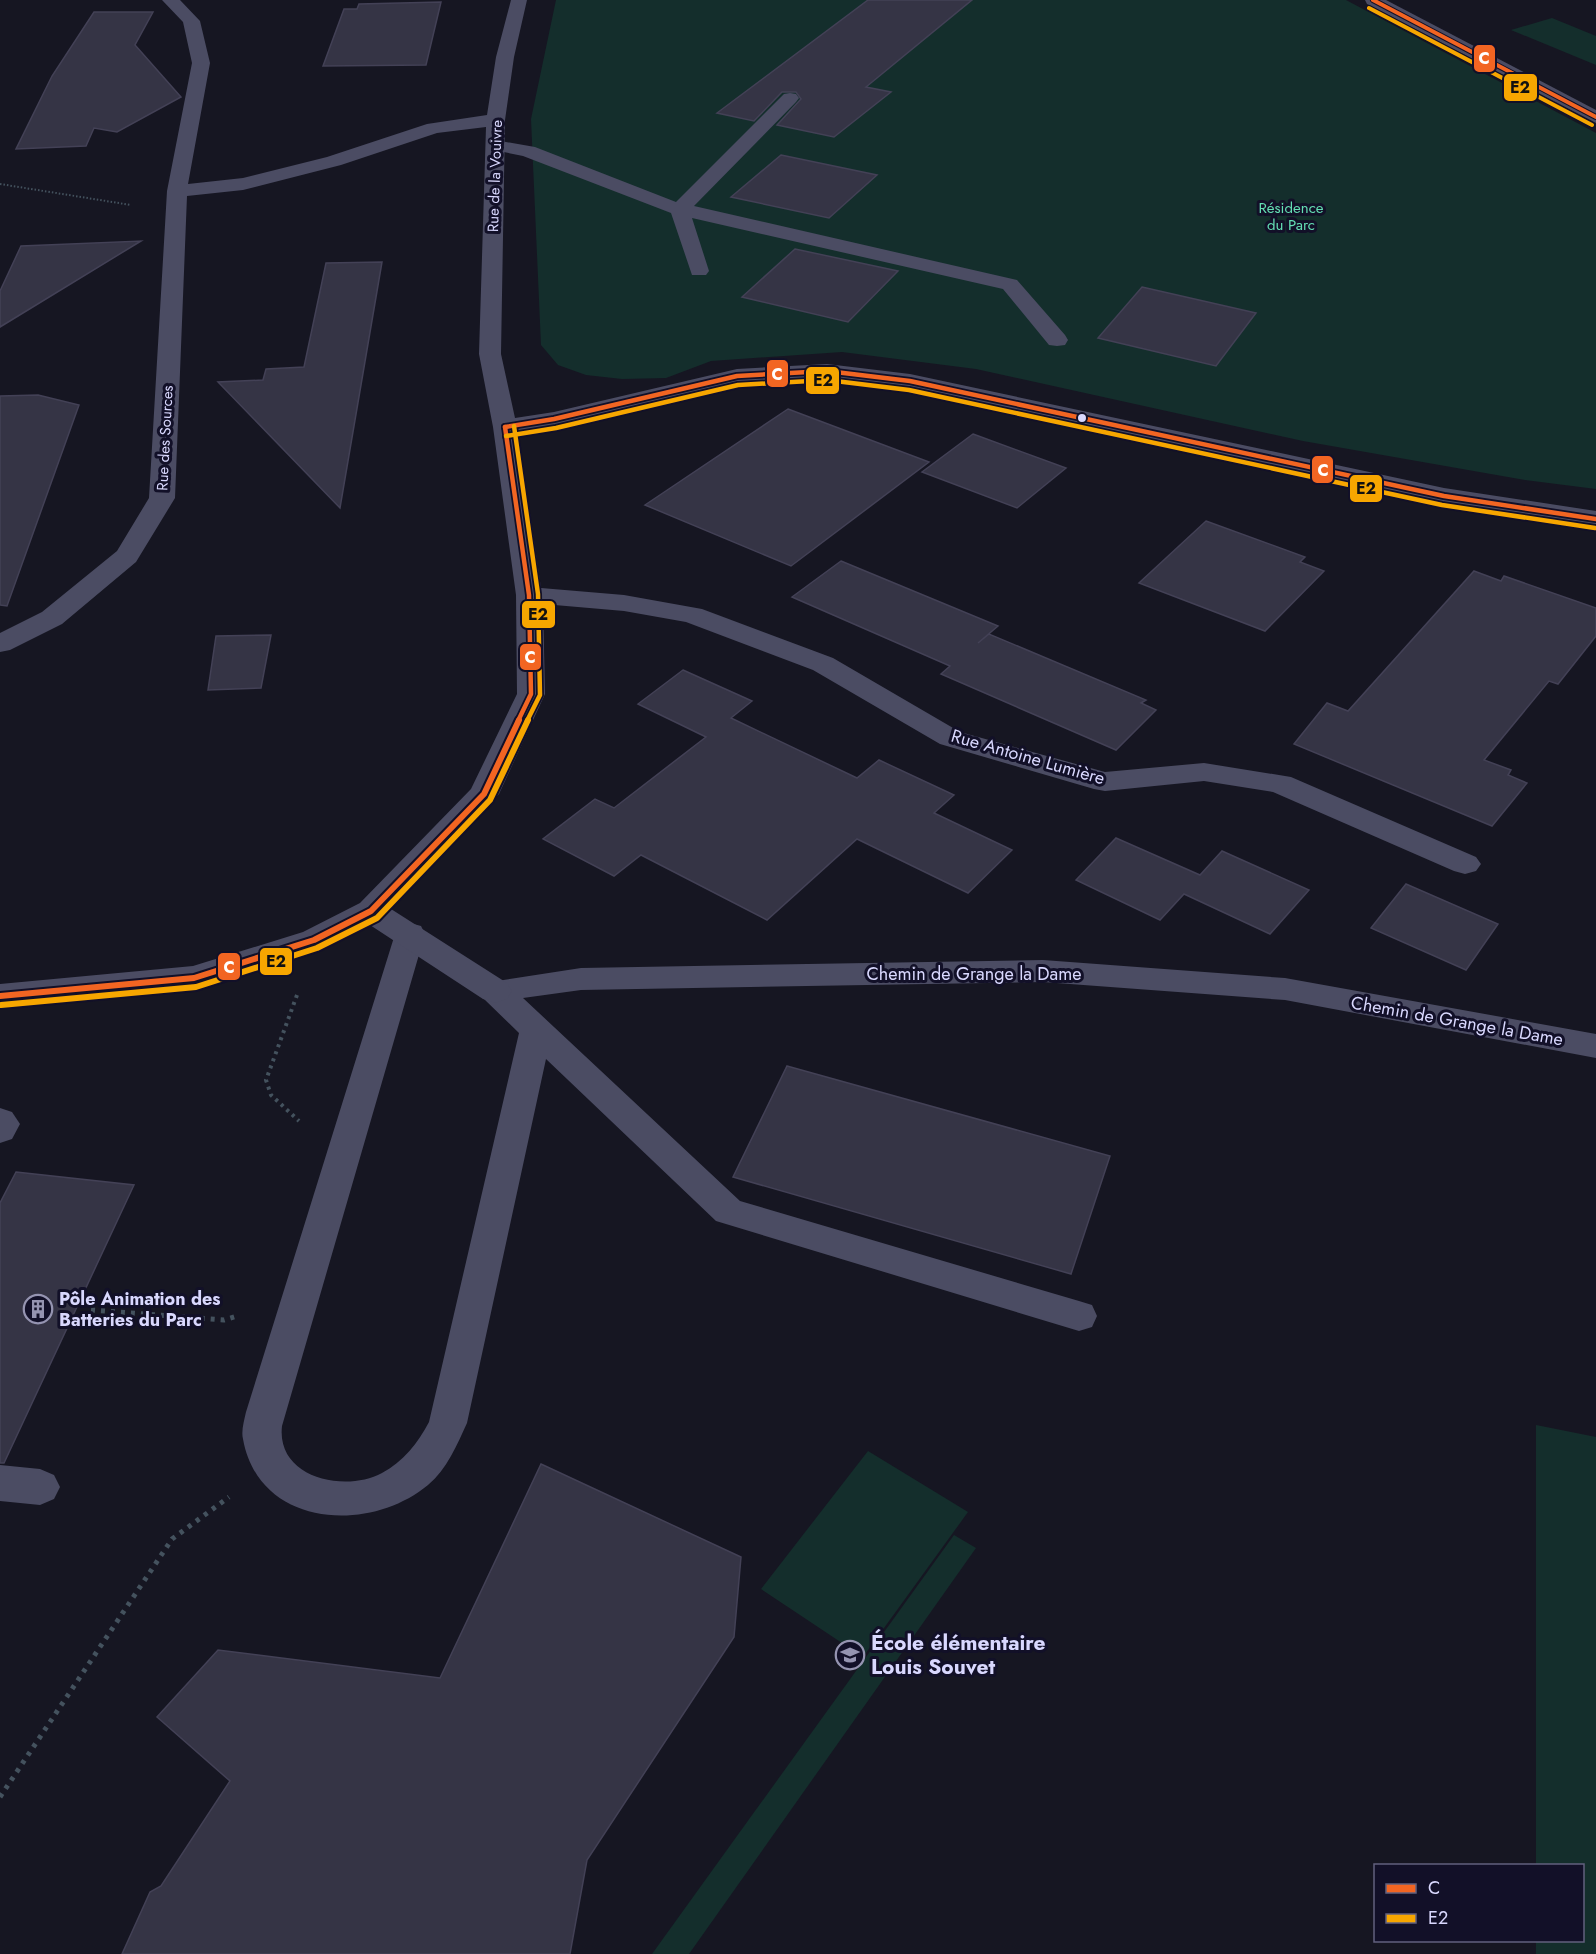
<svg xmlns="http://www.w3.org/2000/svg" width="1596" height="1954" font-family="Jost,sans-serif">
  <style>
    .green { fill: #142e2c }
    .building { fill: #353445; stroke: #434156; stroke-width: 1.5 }
    .lines { fill: none; stroke-linecap: round; stroke-linejoin: round }
    .path-far2 { stroke: #44525e; stroke-width: 2; stroke-dasharray: 1.5 2; stroke-linecap: butt }
    .path-far1 { stroke: #44525e; stroke-width: 4; stroke-dasharray: 3 4.5; stroke-linecap: butt }
    .path { stroke: #44525e; stroke-width: 5; stroke-dasharray: 4 6; stroke-linecap: butt }
    .lane { fill: #4b4c63; fill-rule: evenodd }
    .street { fill: #4b4c63; fill-rule: evenodd }
    .bus-1-far2-casing { stroke: #121028; stroke-width: 6 }
    .bus-1-far1-casing { stroke: #121028; stroke-width: 8 }
    .bus-1-casing { stroke: #121028; stroke-width: 10 }
    .bus-2-far2-casing { stroke: #121028; stroke-width: 6 }
    .bus-2-far1-casing { stroke: #121028; stroke-width: 8 }
    .bus-2-casing { stroke: #121028; stroke-width: 10 }
    .bus-1-far2 { stroke: #f26522; stroke-width: 4 }
    .bus-1-far1 { stroke: #f26522; stroke-width: 4.5 }
    .bus-1 { stroke: #f26522; stroke-width: 6 }
    .bus-2-far2 { stroke: #f7a600; stroke-width: 4 }
    .bus-2-far1 { stroke: #f7a600; stroke-width: 4.5 }
    .bus-2 { stroke: #f7a600; stroke-width: 6 }
    .bus-dot { fill: #d9d8fe; stroke: #121028; stroke-width: 2 }
    .labels { text-anchor: middle; dominant-baseline: central; stroke-width: 6; stroke-linejoin: round; paint-order: stroke }
    .far-street-label { font-size: 15px; fill: #d9d8fe; stroke: #121028 }
    .far-park-label { font-size: 15px; fill: #64deb3; stroke: #121028 }
    .street-label { font-size: 18px; fill: #d9d8fe; stroke: #121028 }
    .poi-label { font-size: 18px; font-weight: bold; fill: #d9d8fe; stroke: #121028; text-anchor: start }
    .near-poi-label { font-size: 21px; font-weight: bold; fill: #d9d8fe; stroke: #121028; text-anchor: start }
    .line-badge { stroke: #121028; stroke-width: 2 }
    .badge-label { font-size: 16px; text-anchor: middle; font-weight: bold; fill: #fff }
    .pale-badge-label { font-size: 16px; text-anchor: middle; font-weight: bold; fill: #111 }
  </style>
  <rect width="100%" height="100%" fill="#161622"/>
  <g class="green">
    <polygon points="556,0 1346,0 1596,133 1596,489 1525,480 1303,441 976,369 842,352 711,361 666,378 622,379 586,375 558,365 541,345 531,119"/>
    <polygon points="1552,18 1596,36 1596,65 1511,30"/>
    <polygon points="1536,1425 1596,1437 1596,1954 1536,1954 1536,1941 1582,1940 1582,1866 1536,1865"/>
    <polygon points="868,1451 968,1512 863,1657 761,1589"/>
    <polygon points="954,1535 976,1548 689,1954 652,1954"/>
  </g>
  <g class="building">
    <polygon points="868,0 972,0 866,87 891,92 834,137 777,125 801,99 796,92 782,92 754,121 717,113"/>
    <polygon points="441,2 426,65 323,66 344,9 357,9 359,4"/>
    <polygon points="94,12 153,12 135,45 181,97 117,132 94,128 86,146 16,149 52,76"/>
    <polygon points="781,155 877,175 829,218 731,197"/>
    <polygon points="141,241 0,327 0,291 21,246"/>
    <polygon points="795,249 898,271 848,322 742,297"/>
    <polygon points="382,262 340,508 218,382 263,380 266,369 304,367 326,263"/>
    <polygon points="1142,287 1256,313 1216,366 1098,338"/>
    <polygon points="38,395 79,405 7,606 0,605 0,396"/>
    <polygon points="788,409 929,462 791,566 645,505"/>
    <polygon points="973,434 1066,468 1017,508 922,472"/>
    <polygon points="1206,521 1305,557 1300,562 1324,571 1265,631 1139,583"/>
    <polygon points="841,561 998,626 978,643 989,634 1146,700 1141,703 1156,710 1116,750 941,674 950,666 792,597"/>
    <polygon points="1474,571 1501,581 1504,576 1596,608 1596,636 1558,684 1549,681 1484,760 1511,770 1508,775 1527,783 1492,826 1294,744 1327,703 1348,711"/>
    <polygon points="271,635 261,688 208,690 216,636"/>
    <polygon points="683,670 752,701 731,718 857,778 879,760 954,795 934,813 1012,850 968,893 857,839 767,920 641,855 614,876 543,839 595,799 614,808 706,737 638,704"/>
    <polygon points="1116,838 1200,875 1222,851 1309,890 1270,934 1184,894 1160,920 1076,880"/>
    <polygon points="1406,884 1498,924 1466,970 1371,928"/>
    <polygon points="787,1066 1110,1156 1071,1274 733,1177"/>
    <polygon points="16,1172 134,1185 4,1463 0,1463 0,1203"/>
    <polygon points="541,1464 741,1557 734,1637 587,1860 570,1954 122,1954 150,1892 161,1886 230,1781 157,1717 218,1650 440,1678"/>
  </g>
  <g class="lines">
    <polyline class="path-far2" points="0,184 131,205"/>
    <polyline class="path-far1" points="297,995 266,1080 271,1095 299,1121"/>
    <g class="path">
      <polyline points="91,1310 224,1320 237,1316"/>
      <polyline points="0,1797 172,1539 229,1497"/>
    </g>
    <g class="lane">
      <polygon points="790,93 796,94 799,98 796,102 694,206 1017,280 1065,335 1068,340 1065,345 1057,346 1049,345 1003,289 692,218 709,271 706,275 692,275 671,213 523,156 489,149 486,145 489,141 495,140 535,147 676,202 784,94"/>
      <path d="M410 923 421 926 425 934 282 1426C276 1478 345 1493 382 1473 403 1462 418 1443 429 1422L519 1033 484 999 479 991 484 983 581 968 1043 960 1285 978 1596 1034V1058L1285 1000 1043 982 581 990 523 998 740 1201 1079 1301 1092 1305 1097 1316 1092 1327 1079 1331 716 1221 546 1059 467 1423C457 1445 447 1469 428 1485 369 1534 259 1528 243 1439 241 1431 244 1421 246 1412L395 934 399 926Z"/>
      <polygon points="0,1108 12,1112 20,1124 12,1139 0,1143"/>
      <polygon points="0,1465 40,1469 54,1475 60,1487 54,1499 40,1505 0,1501"/>
    </g>
    <g class="street">
      <polygon points="162,0 180,0 200,21 210,63 188,184 243,178 327,157 427,124 487,115 496,57 511,0 527,0 514,57 505,120 501,354 515,418 554,412 737,369 827,364 910,374 1444,488 1596,511 1596,527 1444,504 910,388 827,378 737,383 554,426 518,432 541,588 624,595 702,609 833,658 960,732 1105,772 1204,763 1291,777 1476,857 1481,864 1476,871 1465,874 1454,871 1273,792 1204,781 1105,791 1094,789 940,744 813,670 686,622 624,611 543,604 545,694 499,794 391,909 507,983 512,991 507,999 495,1003 483,999 370,925 325,948 194,990 0,1008 0,984 193,966 303,932 360,903 471,789 517,694 516,595 493,427 479,354 486,127 437,133 341,165 243,190 187,196 175,498 136,562 62,624 10,650 0,652 0,633 42,612 117,551 149,498 167,191 192,63 183,22"/>
      <polygon points="1365,0 1386,0 1596,110 1596,123 1367,4"/>
    </g>
    <g class="bus-1-far2-casing">
      <polyline id="bus-1-far2" points="1373,0 1596,117"/>
    </g>
    <g class="bus-1-far1-casing">
      <g id="bus-1-far1">
        <polyline points="505,427 554,419 737,376 827,371 910,381 1444,496 1596,519"/>
        <polyline points="505,427 529,595 531,694 518,721"/>
      </g>
    </g>
    <g class="bus-1-casing">
      <polyline id="bus-1" points="0,996 194,978 314,940 371,911 484,794 519,720"/>
    </g>
    <g class="bus-2-far2-casing">
      <polyline id="bus-2-far2" points="1369,8 1592,125"/>
    </g>
    <g class="bus-2-far1-casing">
      <g id="bus-2-far1">
        <polyline points="514,426 538,594 540,695 527,721"/>
        <polyline points="506,436 556,428 738,385 827,380 909,390 1442,505 1595,528"/>
      </g>
    </g>
    <g class="bus-2-casing">
      <polyline id="bus-2" points="1,1005 196,987 317,948 377,918 490,800 528,720"/>
    </g>
    <use href="#bus-1-far2" class="bus-1-far2"/>
    <use href="#bus-1-far1" class="bus-1-far1"/>
    <use href="#bus-1" class="bus-1"/>
    <use href="#bus-2-far2" class="bus-2-far2"/>
    <use href="#bus-2-far1" class="bus-2-far1"/>
    <use href="#bus-2" class="bus-2"/>
  </g>
  <defs>
    <g id="building-ring" transform="scale(1.5)"><circle r="9.5" fill="#121028" stroke="#9594b1" stroke-width="1.5"/><path d="M-4-6H4V6H1V3H-1V6H-4ZM-2.5-4.3h1.7v1.8h-1.7ZM.8-4.3h1.7v1.8H.8ZM-2.5-1h1.7V.8h-1.7ZM.8-1h1.7V.8H.8Z" fill="#9594b1"/></g>
    <g id="school-ring" transform="scale(1.5)"><circle r="9.5" fill="#121028" stroke="#9594b1" stroke-width="1.5"/><path d="M0-5L7-2L0 1L-7-2ZM-4 1L0 2.5L4 1V4Q0 6-4 4Z" fill="#9594b1"/></g>
  </defs>
  <g fill-rule="evenodd">
    <use href="#building-ring" x="38" y="1309"/>
    <use href="#school-ring" x="850" y="1655"/>
  </g>
  <circle class="bus-dot" cx="1082" cy="418" r="5"/>
  <g class="labels">
    <g class="far-street-label">
      <text transform="translate(495 176) rotate(-88)">Rue de la Vouivre</text>
      <text transform="translate(165 438) rotate(-87)">Rue des Sources</text>
    </g>
    <g class="far-park-label">
      <text x="1291" y="208">Résidence<tspan x="1291" dy="17">du Parc</tspan></text>
    </g>
    <g class="street-label">
      <text transform="translate(1028 757) rotate(16)">Rue Antoine Lumière</text>
      <text x="974" y="974">Chemin de Grange la Dame</text>
      <text transform="translate(1457 1021) rotate(10)">Chemin de Grange la Dame</text>
    </g>
    <g class="poi-label">
      <text x="59" y="1299">Pôle Animation des<tspan x="59" dy="21">Batteries du Parc</tspan></text>
    </g>
    <g class="near-poi-label">
      <text x="871" y="1643">École élémentaire<tspan x="871" dy="24">Louis Souvet</tspan></text>
    </g>
  </g>
  <g class="line-badge">
    <rect x="1473" y="44" width="23" height="29" rx="6" fill="#f26522"/>
    <rect x="1503" y="73" width="35" height="29" rx="6" fill="#f7a600"/>
    <rect x="766" y="359" width="23" height="29" rx="6" fill="#f26522"/>
    <rect x="805" y="366" width="35" height="29" rx="6" fill="#f7a600"/>
    <rect x="1311" y="455" width="23" height="29" rx="6" fill="#f26522"/>
    <rect x="1349" y="474" width="34" height="29" rx="6" fill="#f7a600"/>
    <rect x="521" y="600" width="35" height="29" rx="6" fill="#f7a600"/>
    <rect x="519" y="643" width="23" height="28" rx="6" fill="#f26522"/>
    <rect x="259" y="947" width="34" height="29" rx="6" fill="#f7a600"/>
    <rect x="217" y="952" width="24" height="29" rx="6" fill="#f26522"/>
  </g>
  <g class="badge-label">
    <text x="1484" y="64">C</text>
    <text x="777" y="380">C</text>
    <text x="1323" y="476">C</text>
    <text x="530" y="663">C</text>
    <text x="229" y="973">C</text>
  </g>
  <g class="pale-badge-label">
    <text x="1520" y="93">E2</text>
    <text x="823" y="386">E2</text>
    <text x="1366" y="494">E2</text>
    <text x="538" y="620">E2</text>
    <text x="276" y="967">E2</text>
  </g>
  <rect x="1374" y="1864" width="210" height="78" fill="#121028" stroke="#62607e" stroke-width="1.5"/>
  <rect x="1386" y="1884" width="30" height="9" fill="#f26522" stroke="#62607e" stroke-width="1.5"/>
  <text x="1428" y="1894" font-size="18" fill="#d9d8fe">C</text>
  <rect x="1386" y="1914" width="30" height="9" fill="#f7a600" stroke="#62607e" stroke-width="1.5"/>
  <text x="1428" y="1924" font-size="18" fill="#d9d8fe">E2</text>
</svg>
